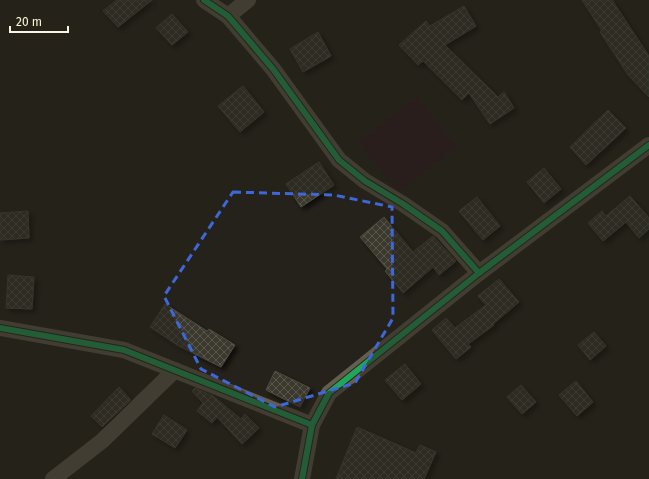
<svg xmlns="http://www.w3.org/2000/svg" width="649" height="479" font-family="'Fira Sans',sans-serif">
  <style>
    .pitch { fill: #311a22 }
    .building { fill: url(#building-cross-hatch); stroke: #4d4a3e; filter: url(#shadow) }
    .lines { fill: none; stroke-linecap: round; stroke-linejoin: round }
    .minor { stroke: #645e50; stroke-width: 16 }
    .cycleway-casing { stroke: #292515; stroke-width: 8 }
    .cycleway { stroke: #20a55d; stroke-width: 6 }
    .marked { fill: none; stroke: #3e67da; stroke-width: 3; stroke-dasharray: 8 5; stroke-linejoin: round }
  </style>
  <defs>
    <pattern id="building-cross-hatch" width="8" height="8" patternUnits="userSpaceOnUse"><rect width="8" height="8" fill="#3b392f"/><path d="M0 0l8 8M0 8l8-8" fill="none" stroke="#58564d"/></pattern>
    <filter id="shadow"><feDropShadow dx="3.5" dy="3.5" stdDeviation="2" flood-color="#0009"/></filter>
  </defs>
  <rect width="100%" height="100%" fill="#24221a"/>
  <polygon class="pitch" points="416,96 457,147 399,193 358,142"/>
  <g class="building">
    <polygon points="117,0 152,0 118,27 103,11"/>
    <polygon points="582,0 612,0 649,56 649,97 628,75 600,32 602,31"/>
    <polygon points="464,6 476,26 445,45 498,97 504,92 514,108 490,124 469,93 462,100 423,61 418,65 399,45 426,21 430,26"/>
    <polygon points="172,14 188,32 172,45 156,28"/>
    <polygon points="318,32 331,56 303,72 290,49"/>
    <polygon points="243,86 264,112 240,132 218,106"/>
    <polygon points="608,110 626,128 586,165 570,147"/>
    <polygon points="319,162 334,185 301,207 286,184"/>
    <polygon points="544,168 561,189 544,203 527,182"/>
    <polygon points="630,196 649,218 649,229 639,238 626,222 603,241 588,223 602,211 606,216"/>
    <polygon points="477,197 500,226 483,240 459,211"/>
    <polygon points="28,211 29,238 0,240 0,213"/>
    <polygon points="384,217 413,252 433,236 456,261 439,275 433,267 403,293 385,271 387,269 360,237"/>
    <polygon points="8,275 34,277 32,309 6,308"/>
    <polygon points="499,279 519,302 493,324 494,325 468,344 471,347 456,359 432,330 446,318 455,328 486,305 478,296"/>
    <polygon points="165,304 207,331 209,329 235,345 221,367 177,345 150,327"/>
    <polygon points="594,332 606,346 590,360 578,345"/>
    <polygon points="405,364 421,384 402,400 385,380"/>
    <polygon points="275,371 310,388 300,407 266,390"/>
    <polygon points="576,381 593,402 577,416 559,395"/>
    <polygon points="521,385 536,402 522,414 507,397"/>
    <polygon points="119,387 131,400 102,427 91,416"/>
    <polygon points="195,388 213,396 241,419 245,414 259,428 242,444 217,417 212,423 197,411 203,403 192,391"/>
    <polygon points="164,415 187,430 175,448 152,434"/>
    <polygon points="357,427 416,453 420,445 436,452 424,479 336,479"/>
  </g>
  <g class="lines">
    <g class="minor">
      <polyline points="204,0 228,16 273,69 339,160 365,181 403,204 442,231 479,273"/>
      <polyline points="228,16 248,0"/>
      <polyline points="0,328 124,350 312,425"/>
      <polyline points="53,479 102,441 175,370"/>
      <polyline points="302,479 312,425 329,393 479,273 649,145"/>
    </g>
    <g class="cycleway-casing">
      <g id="cycleway">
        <polyline points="204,0 228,16 273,69 339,160 365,181 403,204 442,231 479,273"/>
        <polyline points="0,328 124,350 312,425"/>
        <polyline points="302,479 312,425 329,393 479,273 649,145"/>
      </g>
    </g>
    <use href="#cycleway" class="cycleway"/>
  </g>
  <path d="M0 0H649V479H0ZM233 192 334 195 392 207 393 318 355 383 275 407 201 369 164 296Z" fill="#24221a" fill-opacity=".55" fill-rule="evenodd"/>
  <path class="marked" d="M233 192 334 195 392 207 393 318 355 383 275 407 201 369 164 296Z"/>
  <path d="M10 26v6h58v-6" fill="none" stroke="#fbf4e2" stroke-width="2"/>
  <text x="16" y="26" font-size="12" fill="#fbf4e2" stroke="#292515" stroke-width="3" paint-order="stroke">20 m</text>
</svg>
